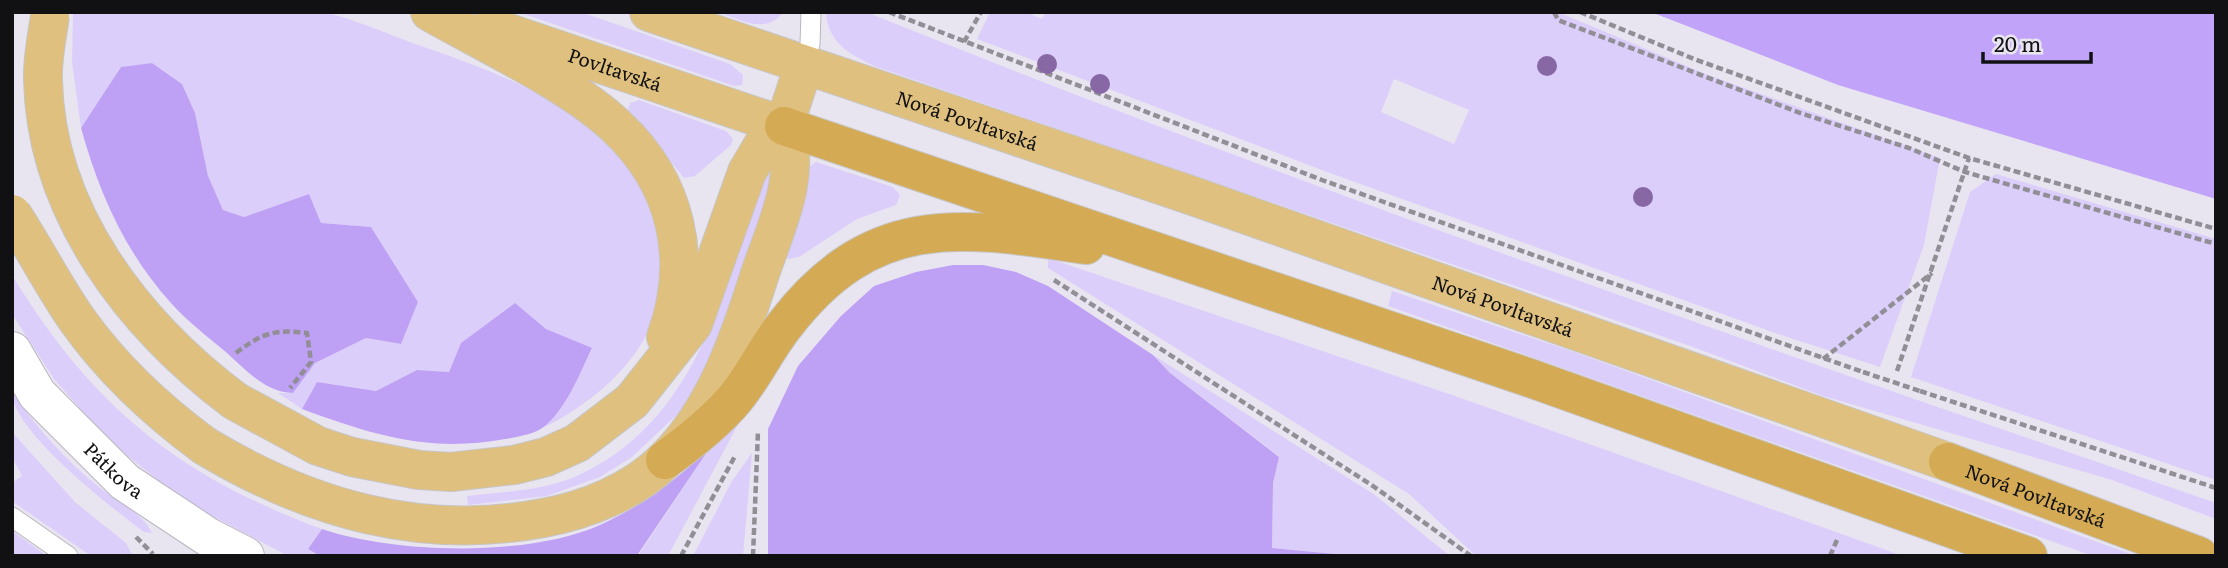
<svg xmlns="http://www.w3.org/2000/svg" width="2228" height="568" font-family="Literata,serif">
  <style>
    .green { fill: #dccefb; fill-rule: evenodd }
    .forest { fill: #bea0f5 }
    .water { fill: #c1a4f9 }
    .lines { fill: none; stroke-linecap: round; stroke-linejoin: round }
    .service-casing { stroke: #b9b6c0; stroke-width: 21 }
    .minor-casing { stroke: #b9b6c0; stroke-width: 40 }
    .primary-casing { stroke: #c6c6c6; stroke-width: 40 }
    .trunk-casing { stroke: #c6c6c6; stroke-width: 40 }
    .path { stroke: #918e96; stroke-width: 4.5; stroke-dasharray: 7 3.5; stroke-linecap: butt }
    .service { stroke: #fff; stroke-width: 19 }
    .minor { stroke: #fff; stroke-width: 38 }
    .primary { stroke: #dfc07f; stroke-width: 38 }
    .trunk { stroke: #d4ab54; stroke-width: 38 }
    .primary-bridge-casing { stroke: #c6c6c6; stroke-width: 40; stroke-linecap: butt }
    .path-bridge { stroke: #918e96; stroke-width: 4.5; stroke-dasharray: 7 3.5; stroke-linecap: butt }
    .primary-bridge { stroke: #dfc07f; stroke-width: 38 }
    .tree { fill: #8867a5 }
    .labels { text-anchor: middle; dominant-baseline: central; stroke-width: 7; stroke-linejoin: round; paint-order: stroke }
    .street-label { font-size: 19px; fill: #111013; stroke: #e9e5f0 }
  </style>
  <rect width="100%" height="100%" fill="#e9e5f0"/>
  <g class="green">
    <path d="M73 12C133 12 193 12 253 12 276 12 305 8 327 13 361 21 394 37 427 48 541 88 655 133 661 271 665 342 603 398 545 427L574 385 592 349 546 329 515 303 461 343 449 372 417 370 376 391 317 382 302 409 278 393H293L315 363 366 338 401 344 418 302 371 227 321 223 309 194 244 217 223 210 208 176 195 113 182 84 152 63 121 67 81 128 72 62Z"/>
    <polygon points="518,12 581,12 730,64 743,75 742,85 734,86"/>
    <path d="M719 12H783C767 35 740 20 719 12Z"/>
    <path d="M834 12H866C1311 191 1763 347 2216 503V519L2112 480 1823 396 1693 347 874 66C850 54 829 44 826 14Z"/>
    <path d="M990 12H1026L1042 19 1046 12H1558L1708 75 1940 158 1924 245 1880 367 1778 334 1327 172 977 39ZM1394 79 1469 110 1454 144 1381 112Z"/>
    <polygon points="639,100 726,131 733,139 731,145 695,176 684,178 651,137 630,118 628,110 630,103"/>
    <polygon points="816,162 893,187 900,195 896,205 857,219 799,257 789,259 785,257 808,168"/>
    <path d="M766 163 777 164 721 345 683 409 632 457 600 477 547 496 468 505 467 496C501 492 539 491 572 478 700 424 727 281 766 163Z"/>
    <polygon points="1996,174 2216,239 2216,480 1911,377 1970,192"/>
    <polygon points="1048,258 1455,396 1903,556 1476,556 1409,494 1048,268"/>
    <path d="M12 275C92 406 178 476 322 529L308 549 319 556H288L184 501 109 441 54 379 12 314Z"/>
    <polygon points="1392,291 1577,353 2136,556 2093,556 1388,306"/>
    <polygon points="1153,355 1375,495 1450,556 1356,556 1272,548 1273,483 1279,456 1170,373"/>
    <path d="M12 392C36 427 66 461 100 488 117 502 142 512 152 533L144 532C112 508 12 431 12 392Z"/>
    <polygon points="752,398 668,556 632,556 639,554 709,449"/>
    <polygon points="12,432 75,502 126,543 133,556 91,556 12,501 12,483 22,476 12,457"/>
    <polygon points="752,453 743,556 693,556 732,481"/>
    <polygon points="12,531 47,556 12,556"/>
  </g>
  <g class="forest">
    <path d="M152 63 182 84 195 113 208 176 223 210 244 217 309 194 321 223 371 227 418 302 401 344 366 338 315 363 293 393C266 393 246 370 227 353 208 337 187 321 171 303 125 252 99 193 81 128L121 67Z"/>
    <polygon points="953,265 983,265 1016,272 1048,286 1153,355 1170,373 1279,457 1273,483 1272,548 1356,556 768,556 768,429 798,366 841,316 874,286 916,272"/>
    <path d="M515 303 546 329 592 348C580 373 567 407 545 426 536 434 517 437 505 439 429 453 373 435 302 409L317 382 376 391 417 370 449 372 461 343Z"/>
    <path d="M709 449 638 554 632 556H320L308 549 322 529C396 554 529 557 600 525 642 506 676 480 709 449Z"/>
  </g>
  <polygon class="water" points="1651,12 2216,12 2216,199 1838,85"/>
  <g class="lines">
    <g class="service-casing">
      <g id="service">
        <polyline points="804,65 810,44 811,12"/>
        <polyline points="12,517 68,556"/>
      </g>
    </g>
    <g class="minor-casing">
      <g id="minor">
        <path id="s1" d="M12 351 37 394 125 482 208 537 245 556"/>
      </g>
    </g>
    <g class="primary-casing">
      <g id="primary">
        <path d="M430 12C486 44 572 84 617 127 677 183 694 260 666 337"/>
        <path id="s2" d="M649 12 1193 196 1948 462"/>
        <path id="s3" d="M491 27 784 126"/>
        <polyline points="235,401 318,446 352,457 419,470 451,472 514,465 546,457 577,443 632,401 693,324 747,172 763,145 784,126 804,65"/>
        <path d="M205 446C310 509 421 541 543 518 586 510 633 492 665 460 713 413 737 345 757 283 772 234 804 177 784 126"/>
      </g>
    </g>
    <g class="trunk-casing">
      <g id="trunk">
        <polyline points="784,126 1530,378 2028,556"/>
        <path d="M665 460C690 442 713 424 733 401 753 378 765 350 784 326 872 211 959 226 1086 245"/>
        <path id="s4" d="M1948 462 2199 556"/>
      </g>
    </g>
    <g class="path">
      <polyline points="889,12 1322,180 1863,372"/>
      <polyline points="1554,12 1558,20 1800,113 1909,148 1965,172 2216,244"/>
      <polyline points="1580,12 1694,59 1969,158 2216,229"/>
      <polyline points="964,42 981,12"/>
      <polyline points="1054,280 1373,486 1471,556"/>
      <path d="M236 353C262 333 275 329 307 333L311 362 290 388"/>
      <polyline points="1823,359 1932,273"/>
      <polyline points="1897,371 1969,158"/>
      <polyline points="1920,391 2216,488"/>
      <polyline points="136,537 153,554"/>
      <polyline points="681,556 735,456"/>
      <polyline points="753,556 758,431"/>
      <polyline points="1830,556 1837,540"/>
    </g>
    <use href="#service" class="service"/>
    <use href="#minor" class="minor"/>
    <use href="#primary" class="primary"/>
    <use href="#trunk" class="trunk"/>
    <g class="primary-bridge-casing">
      <g id="primary-bridge">
        <path d="M50 16C47 37 42 59 43 80 46 213 134 325 235 401"/>
        <path d="M12 214C35 249 54 287 78 321 113 370 156 410 205 446"/>
      </g>
    </g>
    <polyline class="path-bridge" points="1863,372 1920,391"/>
    <use href="#primary-bridge" class="primary-bridge"/>
  </g>
  <g class="tree">
    <circle cx="1047" cy="64" r="10"/>
    <circle cx="1547" cy="66" r="10"/>
    <circle cx="1100" cy="84" r="10"/>
    <circle cx="1643" cy="197" r="10"/>
  </g>
  <g class="labels">
    <g class="street-label">
      <text stroke="none"><textPath href="#s3" startOffset="131">Povltavská</textPath></text>
      <text stroke="none"><textPath href="#s2" startOffset="336">Nová Povltavská</textPath></text>
      <text stroke="none"><textPath href="#s2" startOffset="903">Nová Povltavská</textPath></text>
      <text stroke="none"><textPath href="#s1" startOffset="158">Pátkova</textPath></text>
      <text stroke="none"><textPath href="#s4" startOffset="94">Nová Povltavská</textPath></text>
    </g>
  </g>
  <rect width="2228" height="568" fill="none" stroke="#111013" stroke-width="28"/>
  <path d="M1983 52v10h108v-10" fill="none" stroke="#111013" stroke-width="3.5"/>
  <text x="1994" y="52" font-size="21" fill="#111013" stroke="#e9e5f0" stroke-width="5" paint-order="stroke">20 m</text>
</svg>
